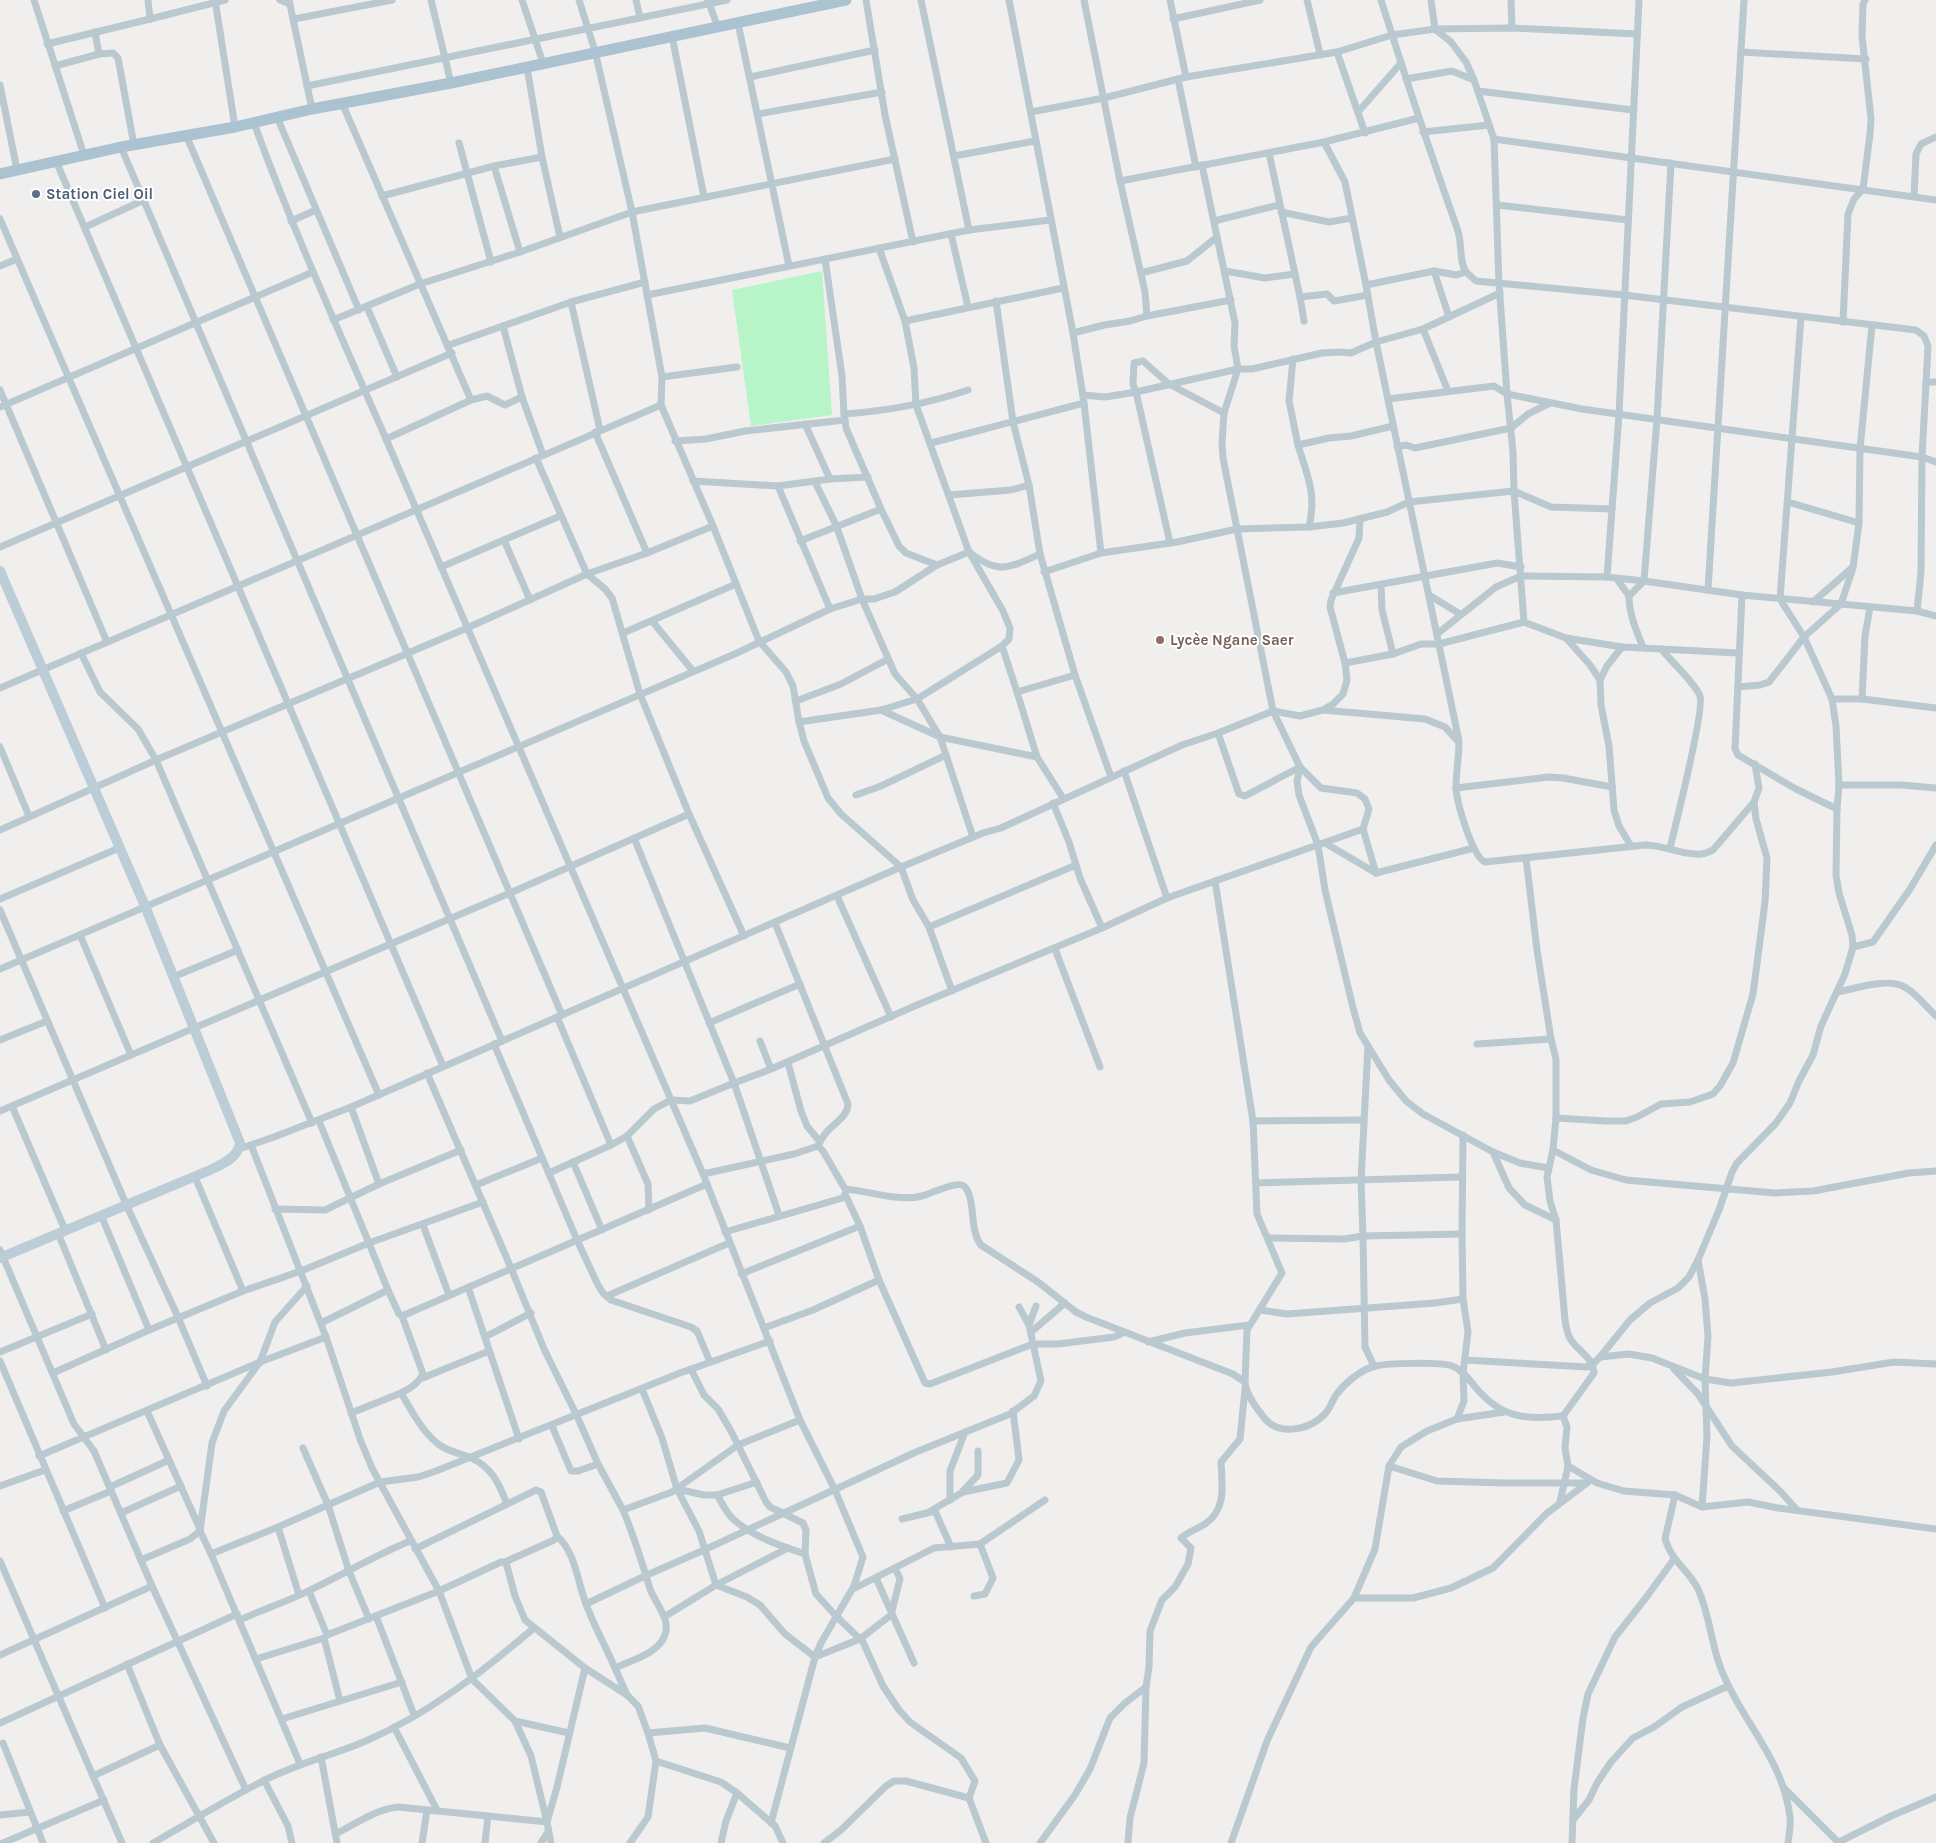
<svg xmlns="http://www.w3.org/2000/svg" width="1936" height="1843" font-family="Karla,sans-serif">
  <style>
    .green { fill: #b7f4c8 }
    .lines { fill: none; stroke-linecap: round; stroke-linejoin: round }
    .street { stroke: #bac8cf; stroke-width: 7 }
    .secondary { stroke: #bdcdd7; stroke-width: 10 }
    .primary { stroke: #abc2d0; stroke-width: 11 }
    .service-dot { fill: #5c6f8a; stroke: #fff; stroke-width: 2 }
    .education-dot { fill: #8d6e63; stroke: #fff; stroke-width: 2 }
    .labels { text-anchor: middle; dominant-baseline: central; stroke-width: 4; stroke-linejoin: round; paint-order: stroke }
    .service-label { font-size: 15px; font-weight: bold; fill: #4e5e75; stroke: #fff; text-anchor: start }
    .education-label { font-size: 15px; font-weight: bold; fill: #785e54; stroke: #fff; text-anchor: start }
  </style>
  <rect width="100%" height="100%" fill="#f1eeee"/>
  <polygon class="green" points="822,271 832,415 751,426 732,290"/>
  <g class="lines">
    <g class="street">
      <polyline points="34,0 84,155"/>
      <polyline points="148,0 150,19 225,0"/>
      <polyline points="215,0 235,127"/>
      <polyline points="280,0 290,4"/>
      <polyline points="289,0 312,109"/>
      <polyline points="431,0 451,83"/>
      <polyline points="522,0 543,63"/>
      <polyline points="579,0 595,51 632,212 662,377 661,405 713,526 759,641 786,672 793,686 799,722 804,741 828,798 841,814 901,867 913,900 929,927 952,991"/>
      <polyline points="636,0 640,18"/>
      <polyline points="708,0 718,28"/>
      <polyline points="866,0 885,115 913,242"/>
      <polyline points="921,0 969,230"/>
      <polyline points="1009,0 1073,333 1084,403 1101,553 1044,572"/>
      <polyline points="1084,0 1120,181 1145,292 1147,316"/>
      <polyline points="1170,0 1186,77"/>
      <polyline points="1307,0 1320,54"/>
      <path d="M1381 0C1405 76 1430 152 1457 228 1463 243 1458 259 1466 272"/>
      <polyline points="1431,0 1435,29 1451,42 1466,62 1474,80 1494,139 1499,284 1507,394 1513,452 1514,491 1524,622"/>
      <polyline points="1511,0 1512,28"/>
      <polyline points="294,19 392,0"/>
      <polyline points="1173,19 1260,0"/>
      <polyline points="738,23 789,266"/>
      <polyline points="95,32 99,54 113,53 118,58 134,145"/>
      <polyline points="672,36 704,197"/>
      <polyline points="47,44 150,19"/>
      <polyline points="1337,52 1365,133"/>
      <polyline points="1741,52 1866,59"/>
      <polyline points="55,66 99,54"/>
      <polyline points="527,67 542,157 560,237"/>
      <polyline points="750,77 875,50"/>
      <polyline points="1178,79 1196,167"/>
      <polyline points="1406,79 1452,71 1474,80"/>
      <polyline points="0,85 17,170"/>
      <polyline points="307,86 727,0"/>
      <polyline points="1478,91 1633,110"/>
      <path d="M342 103C385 202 428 301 471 400"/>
      <polyline points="1031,112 1104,98 1186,77 1337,52 1392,35 1435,29 1512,28 1637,34"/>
      <polyline points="1358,112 1401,63"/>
      <polyline points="758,114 882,92"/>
      <polyline points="277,117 359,310"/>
      <path d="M254 123C293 230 340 334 386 439L703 1174 800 1420 835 1490 863 1557 854 1586 821 1643 815 1657 771 1823"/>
      <polyline points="1423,132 1489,125"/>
      <polyline points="186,135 562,1015"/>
      <polyline points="1494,139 1936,200"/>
      <path d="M1324 142 1345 182 1366 285 1376 342 1459 741C1459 757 1456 772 1456 788 1457 803 1472 856 1485 862L1645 845C1663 845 1680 854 1697 854 1703 855 1708 852 1713 850L1754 802 1759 788 1755 764"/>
      <polyline points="459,143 491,262"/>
      <polyline points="121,147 502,1041"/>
      <polyline points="1269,153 1300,297"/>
      <polyline points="954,156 1035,141"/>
      <polyline points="56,161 443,1066"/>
      <polyline points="1202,165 1235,323 1234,346 1238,369 1224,413 1222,443 1223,458 1273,711 1300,767 1321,788 1357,793 1365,799 1369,809 1363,829 1376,873 1474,848"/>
      <polyline points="494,166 520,252"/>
      <polyline points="1120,181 1324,142 1419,118"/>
      <polyline points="382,196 494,166 542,157"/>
      <polyline points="1914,196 1916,154 1921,144 1936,137"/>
      <polyline points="1497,205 1628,220"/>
      <polyline points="1281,212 1329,222 1352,218"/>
      <polyline points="0,219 379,1095"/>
      <polyline points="291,221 316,210"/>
      <polyline points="1214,221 1279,205"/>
      <polyline points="85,227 144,200"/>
      <polyline points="951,234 968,307"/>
      <path d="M825 259 842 376 844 414C887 411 927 404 968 390"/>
      <polyline points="0,266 17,259"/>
      <polyline points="1225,271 1265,278 1295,274"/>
      <polyline points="1434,271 1449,317"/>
      <polyline points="1141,273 1187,261 1217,237"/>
      <polyline points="1366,285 1434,271 1456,275 1466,272 1476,281 1624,295 1916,330 1924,336 1928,346 1922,457 1921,572 1917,611"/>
      <polyline points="647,295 969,230 1050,220"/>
      <polyline points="996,301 1013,422 1029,485 1040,554"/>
      <polyline points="571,302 600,430"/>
      <polyline points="367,307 397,377"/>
      <polyline points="333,320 420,284 520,252 632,212 895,159"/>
      <polyline points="905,321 1063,288"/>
      <polyline points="1304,321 1300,297 1327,294 1334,301 1368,295"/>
      <polyline points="1843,322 1848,214 1854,199 1863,189 1870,134 1871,119 1862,36 1863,4 1865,0"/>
      <polyline points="503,326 522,397 543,455"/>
      <polyline points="1423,329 1448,391"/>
      <polyline points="1073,333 1104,325 1130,321 1147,316 1231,300"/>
      <polyline points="449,345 571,302 645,282"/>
      <polyline points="1293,359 1289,401 1298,445 1329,438 1351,436 1393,426"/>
      <polyline points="662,377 737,367"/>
      <polyline points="1926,382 1936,382"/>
      <polyline points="0,390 107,642"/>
      <polyline points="1083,395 1105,397 1136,392 1170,543"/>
      <polyline points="1388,399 1494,386 1507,394 1582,409 1922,457 1936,462"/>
      <polyline points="0,407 313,272"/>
      <polyline points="1224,413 1169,384 1143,361 1134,363 1133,384 1136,392 1238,369 1252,369 1322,353 1341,352 1351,353 1376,342 1423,329 1500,293"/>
      <polyline points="844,414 846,428 881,509 899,546 906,553 937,565"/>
      <polyline points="805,424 830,479"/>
      <polyline points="595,432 647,553"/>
      <polyline points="386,439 471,400 487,396 505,405 522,397"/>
      <polyline points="675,441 706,439 745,431 845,420"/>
      <polyline points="931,443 1084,403"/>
      <path d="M1298 445C1307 475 1317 494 1309 527"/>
      <polyline points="1397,447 1406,445 1415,448 1511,428 1528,414 1550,403"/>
      <polyline points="536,458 587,574 605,589 612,598 640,694 689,814 744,936"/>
      <polyline points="693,481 778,486 830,479 868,477"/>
      <polyline points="815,482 836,525 862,599 895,674 917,699 940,737 973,837"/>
      <polyline points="778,486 830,609"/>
      <polyline points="949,495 1011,490 1029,485"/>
      <polyline points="1788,502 1859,523"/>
      <polyline points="504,540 530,600"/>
      <polyline points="800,541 881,509"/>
      <polyline points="0,547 452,353"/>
      <polyline points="1101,553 1177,542 1237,529 1309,527 1343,523 1387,512 1409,502 1514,491 1551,507 1612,509"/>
      <polyline points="441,567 560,516"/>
      <polyline points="1607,577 1619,414 1639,0"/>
      <polyline points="1617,579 1629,596"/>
      <polyline points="1381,585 1382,610 1393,654"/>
      <polyline points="1708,590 1744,0"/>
      <polyline points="1333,593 1497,563 1521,567"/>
      <polyline points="1429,595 1460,614"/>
      <polyline points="1742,595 1735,749 1738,755 1796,789 1837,809"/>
      <polyline points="1813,602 1852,568"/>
      <polyline points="652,621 693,671"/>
      <polyline points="623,633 736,584"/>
      <polyline points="1437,634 1496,587 1521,576 1607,577 1644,581 1742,595 1917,611 1936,616"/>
      <polyline points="1566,638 1590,665 1600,680 1601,705 1609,746 1614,810 1619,826 1631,846"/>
      <polyline points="1002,646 1017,692 1075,675"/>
      <path d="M1643 647C1636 630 1629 614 1629 596L1644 581 1657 419 1671 163"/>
      <path d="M1661 649C1670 660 1696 684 1700 696 1705 709 1675 827 1670 848"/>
      <polyline points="81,653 100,692 138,729 156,760 312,1123"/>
      <polyline points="1345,663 1393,654 1421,644 1439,644 1524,622 1566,638 1622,647 1738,653"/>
      <polyline points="1600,680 1607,666 1622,647"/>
      <polyline points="1738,687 1760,685 1769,682 1804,637 1841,604 1853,568 1859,523 1860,449 1872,325"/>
      <polyline points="0,688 661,405"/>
      <polyline points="1017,692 1037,757"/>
      <polyline points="1832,699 1862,699 1936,708"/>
      <polyline points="1862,699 1865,636 1870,607"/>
      <polyline points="796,701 841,684 888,659"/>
      <polyline points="881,710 940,737 1037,757 1063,798"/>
      <polyline points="1323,710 1425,719 1445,727 1458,741"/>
      <polyline points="799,722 881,710 917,699 1002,646 1009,639 1010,628 1003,611 969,552 916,405 914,368 905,321 879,248"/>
      <polyline points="1218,733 1239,794 1245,796 1300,767"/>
      <polyline points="0,747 29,816"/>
      <polyline points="1300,767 1297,781 1299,795 1318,845 1325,890 1353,1008 1360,1033 1389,1080 1406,1101 1423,1114 1493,1152 1520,1163 1548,1168"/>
      <polyline points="1124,771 1167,898"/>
      <polyline points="1839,785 1902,785 1936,788"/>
      <polyline points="1456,788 1549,777 1563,778 1612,787"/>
      <polyline points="856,795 881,786 946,755"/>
      <polyline points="0,830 156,760 467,628 587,574 647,553 713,526"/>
      <polyline points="634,838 734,1083 779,1215"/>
      <polyline points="1325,843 1376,873"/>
      <path d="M1526 858 1537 950 1551 1039 1556 1059V1118L1553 1150 1547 1177 1550 1201 1556 1220 1565 1320C1566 1327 1567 1334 1571 1340 1579 1352 1593 1357 1594 1373L1563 1416"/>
      <polyline points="837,896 891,1017"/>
      <polyline points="0,899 119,848"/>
      <polyline points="0,910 126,1204 178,1317 207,1386"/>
      <path d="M775 923 848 1104C848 1120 825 1126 818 1146"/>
      <polyline points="929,927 1076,865"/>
      <polyline points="1102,928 1167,898 1215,881"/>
      <polyline points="80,935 131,1055"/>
      <polyline points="1853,947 1873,942 1910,889 1936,845"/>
      <polyline points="1055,949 1100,1067"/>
      <path d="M0 969 737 653 830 609 862 599H874L895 592 937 565 969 552C998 575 1009 568 1040 554L1075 675 1111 777"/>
      <polyline points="173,977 238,950"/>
      <path d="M1837 992C1854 989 1884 979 1900 985 1914 990 1925 1006 1936 1016"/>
      <polyline points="557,1017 611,1145"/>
      <polyline points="709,1023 800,984"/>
      <polyline points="0,1040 47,1021"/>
      <polyline points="760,1041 771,1069"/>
      <polyline points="494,1044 577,1240 598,1285 603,1293 611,1300 691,1327 697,1331 710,1362"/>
      <polyline points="1477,1044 1551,1039"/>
      <polyline points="788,1063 801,1111 807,1126 820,1142"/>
      <polyline points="427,1073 511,1268 544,1349 577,1416 598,1464 623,1510"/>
      <polyline points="12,1106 65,1230"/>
      <polyline points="351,1107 379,1184"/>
      <polyline points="0,1111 510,893 689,814"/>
      <polyline points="1556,1118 1606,1121 1626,1121 1637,1117 1661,1104 1690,1102 1713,1094 1720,1086 1733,1063 1753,994 1765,902 1767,858 1756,819 1754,802"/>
      <polyline points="319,1121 388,1290 399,1314 402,1316 707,1184"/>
      <polyline points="1253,1121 1363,1120"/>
      <polyline points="627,1136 648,1184 649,1210"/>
      <polyline points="251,1145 326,1337 360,1439 372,1468 439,1591 501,1562 505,1562 554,1540 557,1536 541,1492 536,1490 415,1549"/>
      <polyline points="239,1149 274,1137 351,1107 901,867 983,833 1001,828 1182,745 1218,733 1273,711 1300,716 1323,710 1333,704 1343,694 1347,680 1345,663 1330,607 1331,600 1359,538 1360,519"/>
      <polyline points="1553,1150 1591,1170 1626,1180 1775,1193 1813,1191 1909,1173 1936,1171"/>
      <polyline points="1493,1152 1509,1188 1525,1205 1556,1220"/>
      <polyline points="573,1162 602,1230"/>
      <polyline points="549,1173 611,1145 627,1136 654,1109 671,1100 690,1101 734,1083 771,1069 917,1005 1102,928 1080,878 1069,842 1053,803"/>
      <path d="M703 1174 794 1154 818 1146 823 1151 845 1189C870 1191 897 1202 922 1196 931 1194 959 1179 965 1187 976 1200 969 1230 981 1245L1038 1282 1076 1312 1086 1317 1233 1374 1245 1382C1246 1394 1255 1406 1262 1415 1277 1437 1308 1431 1325 1414 1330 1409 1332 1401 1336 1395 1345 1383 1361 1369 1376 1366 1387 1363 1442 1362 1452 1366 1462 1369 1470 1381 1477 1389 1502 1418 1526 1420 1563 1416L1567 1427 1565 1448 1568 1466 1597 1483 1624 1491 1675 1495 1702 1507 1748 1502 1778 1508 1936 1529"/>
      <polyline points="195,1177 243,1291"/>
      <polyline points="1256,1183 1461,1177"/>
      <polyline points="476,1185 542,1158"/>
      <polyline points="845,1194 860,1226 879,1280"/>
      <polyline points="275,1209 325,1210 379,1184 461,1150"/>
      <polyline points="101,1215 149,1330"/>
      <polyline points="423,1225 449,1295"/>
      <polyline points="725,1232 846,1197"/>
      <polyline points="58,1233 106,1350"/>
      <polyline points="1268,1238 1344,1239 1363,1236 1361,1180 1368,1046"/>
      <polyline points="0,1250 74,1424 94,1451 152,1586 246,1790"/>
      <polyline points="1698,1260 1705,1299 1708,1336 1705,1379 1707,1436 1702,1507"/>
      <polyline points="741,1274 860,1226"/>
      <polyline points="468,1287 519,1439"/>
      <polyline points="607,1296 729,1243"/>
      <polyline points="1260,1310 1287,1314 1435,1303 1463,1299"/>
      <path d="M402 1316 423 1374C418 1384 410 1388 401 1393 412 1411 423 1434 441 1446 450 1452 459 1453 469 1457 491 1466 499 1483 507 1504"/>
      <polyline points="321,1323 388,1290"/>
      <polyline points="1029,1325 1036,1306"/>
      <polyline points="764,1328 813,1310 879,1280 925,1383 930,1384 1033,1344 1058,1344 1114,1337 1123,1333"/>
      <polyline points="1031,1332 1065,1303"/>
      <polyline points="485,1337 531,1313"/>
      <polyline points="1148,1342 1185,1333 1249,1325"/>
      <polyline points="0,1352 92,1314"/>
      <polyline points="1600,1357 1629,1354 1652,1358 1705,1379 1731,1383 1832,1372 1894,1362 1936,1364"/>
      <polyline points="1465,1360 1587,1367 1593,1364 1600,1357 1630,1320 1650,1303 1678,1288 1689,1277 1698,1260 1719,1210 1732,1172 1737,1163 1776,1123 1790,1103 1799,1081 1813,1055 1821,1026 1845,974 1853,947 1852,935 1839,893 1836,875 1837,809 1839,785 1836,726 1832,699 1804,637 1780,599 1801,317"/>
      <polyline points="0,1361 105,1608"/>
      <polyline points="1374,1366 1365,1347 1363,1236 1462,1234"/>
      <polyline points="691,1369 704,1395 718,1409 731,1431 766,1502 770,1507 803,1523 806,1530 805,1554 816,1594 836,1616 863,1642 883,1686 899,1710 910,1722 961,1758 975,1781 969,1798 986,1843"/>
      <polyline points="1674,1369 1698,1394 1732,1446 1781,1492 1797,1510"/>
      <polyline points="53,1373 149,1330 243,1291 301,1271 369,1243 483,1202"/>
      <polyline points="420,1379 489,1351"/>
      <polyline points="1245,1382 1247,1330 1282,1273 1257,1214 1253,1121 1215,881 1363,829"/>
      <polyline points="642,1389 662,1438 677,1489 699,1531 716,1585 747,1597 760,1605 785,1634 815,1657 860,1639 891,1615 900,1579 895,1568"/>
      <polyline points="147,1411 200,1529"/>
      <polyline points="351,1413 401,1393"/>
      <polyline points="1457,1419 1504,1412"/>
      <polyline points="552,1426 571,1471 578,1471 598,1464"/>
      <polyline points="303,1448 328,1505 349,1571 369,1619"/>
      <polyline points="39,1456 260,1362 326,1337"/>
      <polyline points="1389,1466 1437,1481 1504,1483 1587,1483"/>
      <polyline points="0,1486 45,1470"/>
      <polyline points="110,1487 169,1460"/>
      <polyline points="677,1489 704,1495 717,1495 757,1482"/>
      <polyline points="963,1491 978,1475 978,1451"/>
      <path d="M717 1495C722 1503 726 1512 732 1518 751 1536 781 1546 805 1554"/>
      <path d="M1675 1495 1665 1539C1672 1562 1688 1569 1698 1589 1710 1615 1711 1644 1721 1669 1741 1721 1783 1758 1790 1817 1791 1825 1789 1834 1788 1843"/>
      <polyline points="950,1500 950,1471 965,1432"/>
      <polyline points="1560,1502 1568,1466"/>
      <polyline points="63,1511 111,1491"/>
      <polyline points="929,1512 963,1492 1007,1483 1019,1460 1013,1411"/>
      <polyline points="121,1513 181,1486"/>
      <polyline points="902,1519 935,1511 951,1547"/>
      <polyline points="278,1527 299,1595"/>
      <polyline points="200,1531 212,1443 224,1411 260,1362 275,1322 307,1286"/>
      <path d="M557 1536C576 1553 577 1581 586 1604 594 1626 606 1647 615 1668"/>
      <polyline points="980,1544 1045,1500"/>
      <polyline points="211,1554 300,1764"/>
      <polyline points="141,1560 190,1539 200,1531 211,1554 278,1527 380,1482 418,1477 436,1471 680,1373 770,1341"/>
      <polyline points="0,1561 122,1843"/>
      <polyline points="505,1562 507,1566 515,1596 525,1620 585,1668 627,1695 638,1706 648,1733 705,1728 790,1748"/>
      <polyline points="876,1578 914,1663"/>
      <polyline points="853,1589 934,1548 980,1544 993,1578 985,1594 974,1596"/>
      <polyline points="309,1591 327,1635"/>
      <polyline points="1354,1598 1413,1598 1451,1588 1493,1568 1546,1514 1587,1483"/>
      <polyline points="586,1604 647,1575 704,1550 916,1452 1010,1414 1034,1396 1041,1381 1029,1325 1019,1307"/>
      <polyline points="376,1616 414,1715"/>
      <polyline points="664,1617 716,1585 788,1548"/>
      <path d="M240 1620C263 1609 287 1602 310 1590 344 1574 376 1555 410 1541"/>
      <polyline points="0,1655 152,1586"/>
      <polyline points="256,1659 324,1638"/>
      <polyline points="127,1664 160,1745 214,1843"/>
      <path d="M627 1695 615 1668C632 1660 658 1654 665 1635 671 1619 655 1603 650 1589 642 1562 634 1536 623 1510L672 1492 738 1445 800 1420"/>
      <polyline points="282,1719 402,1682"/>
      <polyline points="515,1721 569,1733"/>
      <polyline points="0,1723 237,1614"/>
      <polyline points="394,1727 437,1810"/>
      <polyline points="3,1743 43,1843"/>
      <polyline points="321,1757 337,1843"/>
      <polyline points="656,1761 721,1782 737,1793 775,1826 783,1843"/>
      <polyline points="93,1776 160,1745"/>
      <polyline points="264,1780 288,1826 292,1843"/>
      <polyline points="1784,1788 1839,1843"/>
      <polyline points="0,1815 30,1812"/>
      <polyline points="1573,1820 1589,1800 1597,1783 1611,1762 1633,1738 1654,1727 1682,1707 1728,1686"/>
      <path d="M336 1834C355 1824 376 1809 398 1807L547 1822 531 1756 515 1721 472 1679 439 1591 327 1635 324 1638 340 1701"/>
      <polyline points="3,1843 104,1800"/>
      <path d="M153 1843C190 1822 227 1799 265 1780 298 1763 334 1755 368 1740 430 1713 483 1671 534 1628"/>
      <polyline points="422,1843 427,1810"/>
      <polyline points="485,1843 488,1816"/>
      <polyline points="541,1843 548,1832"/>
      <polyline points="551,1843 547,1822 557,1787 585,1668"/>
      <polyline points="630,1843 648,1817 656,1761 648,1733"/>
      <polyline points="721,1843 726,1821 737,1793"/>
      <polyline points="824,1843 841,1830 886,1786 894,1781 906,1781 969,1798"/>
      <polyline points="1040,1843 1075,1795 1090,1769 1110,1718 1125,1703 1146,1687"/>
      <path d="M1128 1843 1130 1818 1144 1763 1146 1687 1149 1667 1150 1631 1162 1600 1175 1587 1188 1564 1191 1548 1181 1538C1188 1532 1197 1529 1205 1524 1227 1509 1222 1485 1221 1462L1240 1439 1245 1389"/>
      <polyline points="1231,1843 1267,1741 1311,1647 1354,1598 1375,1549 1389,1466 1401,1447 1427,1431 1457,1419 1464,1401 1463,1373 1468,1332 1463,1299 1462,1234 1463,1135"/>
      <polyline points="1572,1843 1574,1789 1583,1718 1588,1694 1615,1637 1645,1599 1674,1559"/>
      <polyline points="1837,1843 1891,1816 1936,1797"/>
    </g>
    <path class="secondary" d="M0 571 145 906 240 1143C238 1158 222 1164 210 1170L0 1258"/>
    <polyline class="primary" points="0,174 121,147 235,127 312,109 451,83 846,0"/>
  </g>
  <circle class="service-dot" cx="36" cy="194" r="5"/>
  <circle class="education-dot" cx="1160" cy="640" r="5"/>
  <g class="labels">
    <g class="service-label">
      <text x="46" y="194">Station Ciel Oil</text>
    </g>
    <g class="education-label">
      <text x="1170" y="640">Lycèe Ngane Saer</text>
    </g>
  </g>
</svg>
